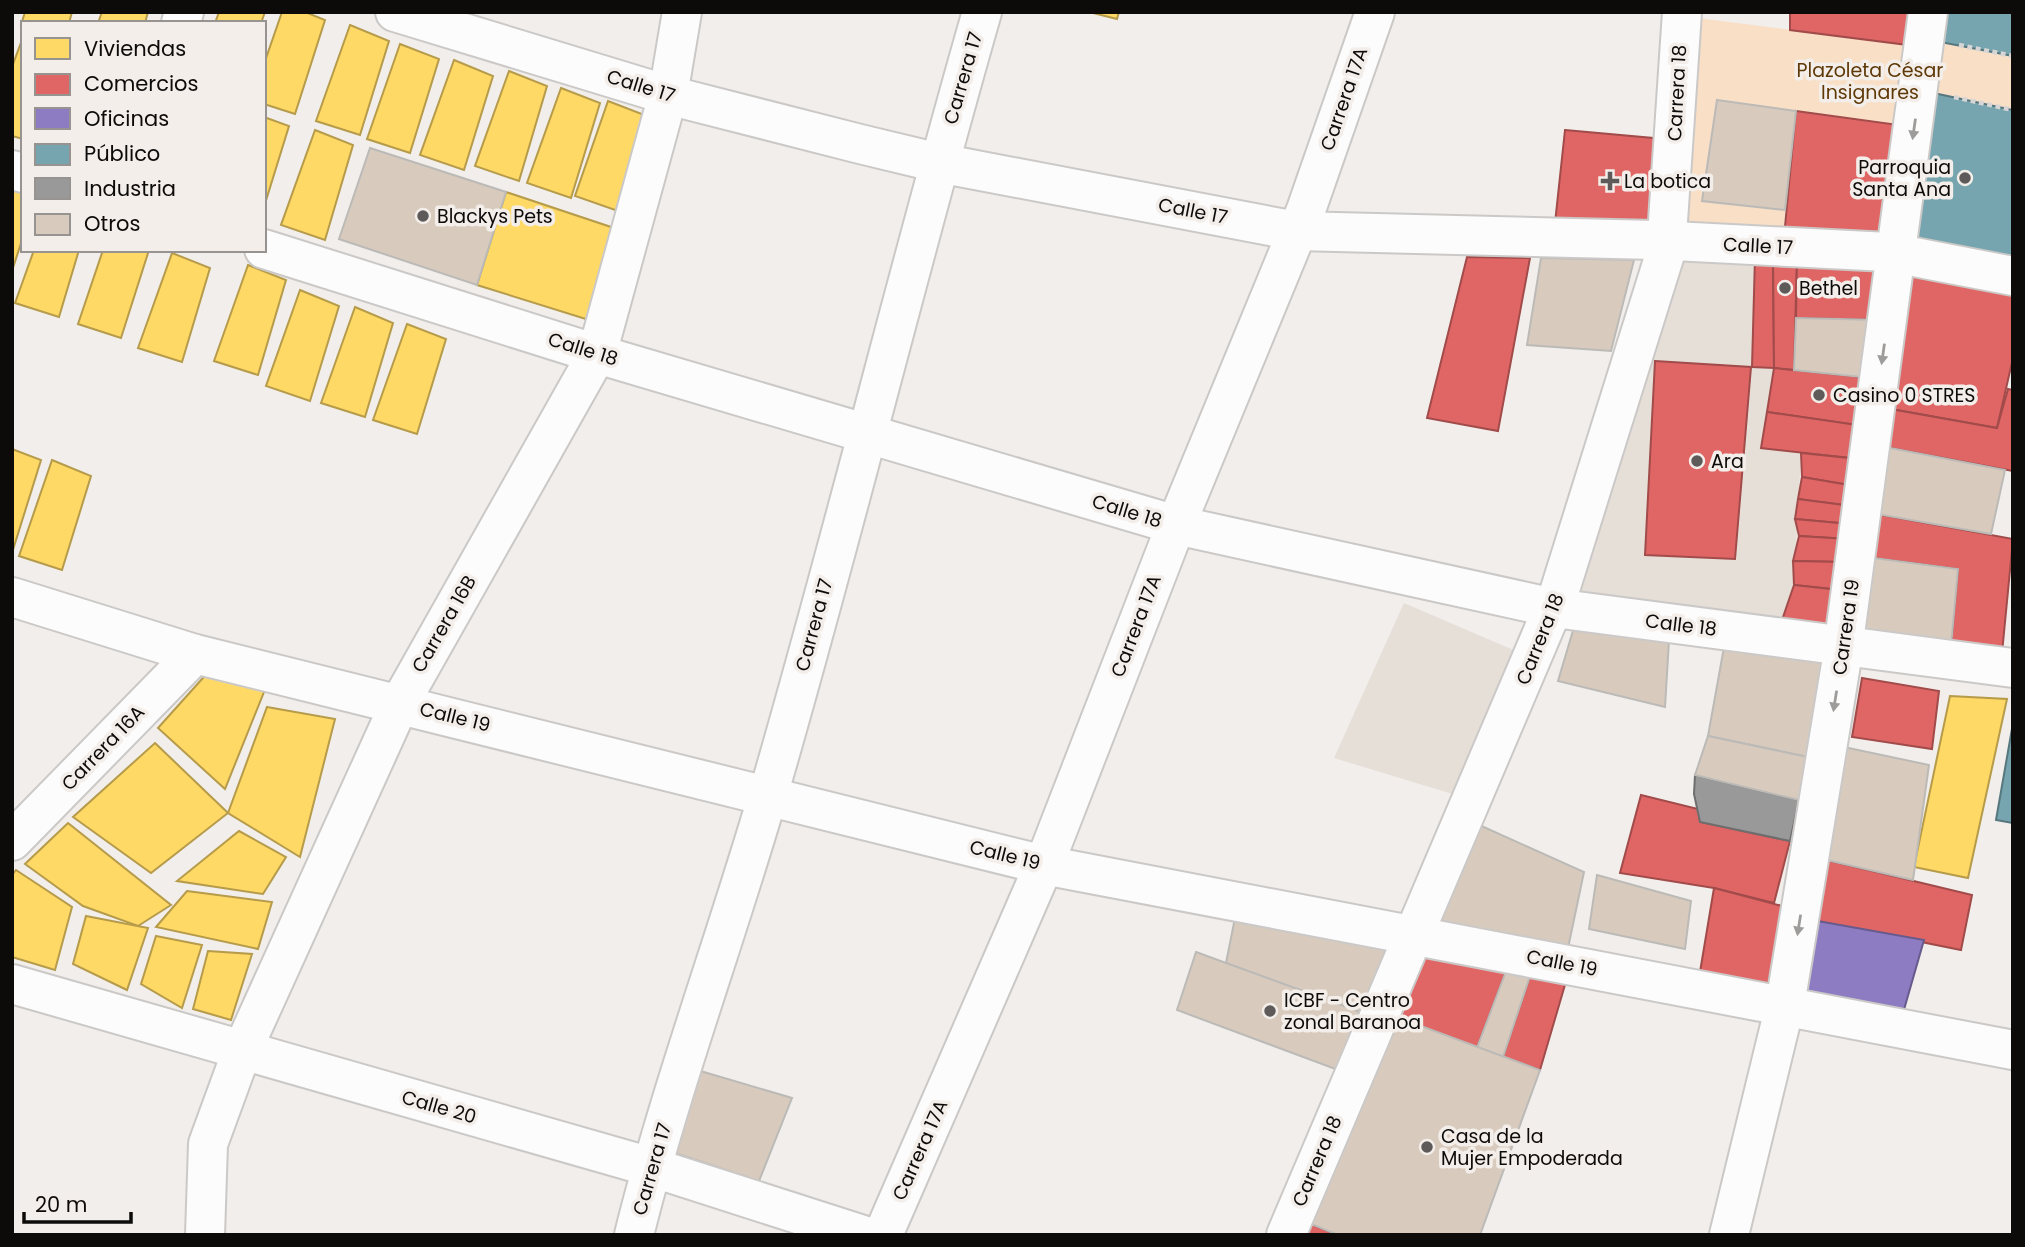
<svg xmlns="http://www.w3.org/2000/svg" width="2025" height="1247" font-family="Poppins,sans-serif">
  <style>
    .built { fill: #e6dfd8 }
    .green { fill: #f8dfc6 }
    .homes { fill: #ffd966; stroke: #b69b4a; stroke-width: 2 }
    .shops { fill: #e06666; stroke: #a14b4a; stroke-width: 2 }
    .offices { fill: #8e7cc3; stroke: #675a8c; stroke-width: 2 }
    .public { fill: #76a5af; stroke: #56777e; stroke-width: 2 }
    .industry { fill: #999; stroke: #6f6e6e; stroke-width: 2 }
    .building { fill: #d8cbbe; stroke: #bcbab7; stroke-width: 2 }
    .lines { fill: none; stroke-linecap: round; stroke-linejoin: round }
    .minor-casing { stroke: #cbc9c7; stroke-width: 42 }
    .tertiary-casing { stroke: #cbc9c7; stroke-width: 42 }
    .secondary-casing { stroke: #cbc9c7; stroke-width: 42 }
    .path { stroke: #d7d5d5; stroke-width: 4.5; stroke-dasharray: 5 3.5; stroke-linecap: butt }
    .minor { stroke: #fdfcfc; stroke-width: 38 }
    .tertiary { stroke: #fdfcfc; stroke-width: 38 }
    .secondary { stroke: #fdfcfc; stroke-width: 38 }
    .oneway { fill: #9d9c9b }
    .poi-dot { fill: #5d5a59; stroke: #f3eee9; stroke-width: 2.5 }
    .labels { text-anchor: middle; dominant-baseline: central; stroke-width: 7; stroke-linejoin: round; paint-order: stroke }
    .park-label { font-size: 19px; fill: #5e3806; stroke: #f3eee9 }
    .street-label { font-size: 19px; fill: #0d0b0a; stroke: #f3eee9 }
    .poi-label { font-size: 19px; fill: #0d0b0a; stroke: #f3eee9; text-anchor: start }
  </style>
  <rect width="100%" height="100%" fill="#f1eeeb"/>
  <g class="built">
    <polygon points="1677,252 1755,257 1774,368 1761,448 1801,453 1794,585 1781,623 1572,599"/>
    <polygon points="1404,603 1518,652 1459,796 1334,758"/>
  </g>
  <g class="green">
    <polygon points="1682,16 1916,46 1906,126 1717,100 1703,201 1785,210 1784,237 1680,230"/>
    <polygon points="1935,41 2013,56 2013,110 1934,93"/>
  </g>
  <g class="homes">
    <polygon points="25,12 72,12 69,23 23,23 23,25 21,25"/>
    <polygon points="102,12 148,12 145,23 98,23"/>
    <polygon points="219,12 265,12 261,23 215,23"/>
    <polygon points="282,12 305,12 325,20 295,114 264,104 264,64"/>
    <polygon points="1089,12 1119,12 1117,19"/>
    <polygon points="350,25 389,41 360,135 316,121"/>
    <polygon points="23,37 23,139 12,136 12,67"/>
    <polygon points="400,44 439,59 410,153 367,139"/>
    <polygon points="454,60 493,76 464,170 420,155"/>
    <polygon points="509,71 547,86 519,181 475,166"/>
    <polygon points="561,88 600,103 571,198 527,183"/>
    <polygon points="608,101 647,116 618,211 575,196"/>
    <polygon points="264,117 289,126 264,207"/>
    <polygon points="315,130 353,145 325,240 281,225"/>
    <polygon points="12,187 23,192 23,237 12,271"/>
    <polygon points="506,192 617,229 589,320 477,285"/>
    <polygon points="34,250 79,250 59,317 15,303"/>
    <polygon points="103,250 149,250 121,338 78,324"/>
    <polygon points="172,253 210,268 182,362 138,348"/>
    <polygon points="248,265 286,280 258,375 214,361"/>
    <polygon points="300,290 339,306 310,401 266,386"/>
    <polygon points="355,307 393,323 365,417 321,403"/>
    <polygon points="407,324 446,339 417,434 373,420"/>
    <polygon points="12,449 41,460 12,553"/>
    <polygon points="52,460 91,476 62,570 19,556"/>
    <polygon points="211,669 266,687 225,789 158,728"/>
    <polygon points="1950,696 2007,699 1968,878 1914,867"/>
    <polygon points="267,707 335,719 300,857 228,813"/>
    <polygon points="155,743 228,813 151,873 73,817"/>
    <polygon points="68,823 171,905 138,926 83,906 25,864"/>
    <polygon points="239,831 286,857 263,894 177,881"/>
    <polygon points="16,870 72,907 55,970 12,957 12,875"/>
    <polygon points="187,891 272,902 258,949 156,927"/>
    <polygon points="86,916 148,928 127,990 73,964"/>
    <polygon points="156,936 202,945 182,1008 141,984"/>
    <polygon points="208,951 252,954 231,1020 193,1009"/>
  </g>
  <g class="shops">
    <polygon points="1790,12 1918,12 1916,46 1790,30"/>
    <polygon points="1796,111 1906,126 1889,243 1784,237"/>
    <polygon points="1565,130 1664,139 1656,230 1555,223"/>
    <polygon points="1467,257 1530,258 1498,431 1427,418"/>
    <polygon points="1755,257 1773,257 1774,368 1752,367"/>
    <polygon points="1773,257 1797,258 1794,370 1774,368"/>
    <polygon points="1797,258 1887,262 1880,320 1796,318"/>
    <polygon points="1905,264 2013,290 2013,358 1997,428 1885,408"/>
    <polygon points="1655,361 1751,367 1735,559 1645,555"/>
    <polygon points="1774,368 1871,378 1864,426 1767,412"/>
    <polygon points="2008,389 2013,390 2013,471 1880,446 1885,408 1997,428"/>
    <polygon points="1767,412 1864,426 1859,459 1761,448"/>
    <polygon points="1801,453 1859,459 1855,486 1802,477"/>
    <polygon points="1802,477 1855,486 1852,506 1798,499"/>
    <polygon points="1798,499 1852,506 1850,524 1795,519"/>
    <polygon points="1871,513 2013,539 2002,653 1951,646 1958,569 1866,557"/>
    <polygon points="1795,519 1850,524 1848,539 1799,536"/>
    <polygon points="1799,536 1848,539 1844,562 1793,561"/>
    <polygon points="1793,561 1844,562 1840,590 1794,585"/>
    <polygon points="1794,585 1840,590 1834,630 1781,623"/>
    <polygon points="1862,678 1939,691 1932,749 1852,737"/>
    <polygon points="1641,795 1698,809 1700,822 1790,841 1774,903 1714,888 1620,873"/>
    <polygon points="1822,859 1972,895 1961,950 1812,920"/>
    <polygon points="1714,888 1786,907 1767,988 1700,972"/>
    <polygon points="1421,948 1508,966 1477,1048 1394,1016"/>
    <polygon points="1532,970 1567,978 1540,1070 1503,1057"/>
    <polygon points="1311,1224 1338,1235 1307,1235"/>
  </g>
  <polygon class="offices" points="1812,920 1924,940 1903,1013 1801,994"/>
  <g class="public">
    <polygon points="1938,12 2013,12 2013,56 1935,41"/>
    <polygon points="1929,92 2013,110 2013,269 1907,246"/>
    <polygon points="2013,723 2013,823 1996,820"/>
  </g>
  <polygon class="industry" points="1695,775 1799,800 1790,841 1700,822 1694,794"/>
  <g class="building">
    <polygon points="1717,100 1796,111 1785,210 1702,201"/>
    <polygon points="370,148 506,192 477,285 339,239"/>
    <polygon points="1541,258 1634,260 1611,351 1527,345"/>
    <polygon points="1796,318 1880,320 1871,378 1794,370"/>
    <polygon points="1880,446 2005,470 1991,534 1871,513"/>
    <polygon points="1866,557 1958,569 1951,646 1857,634"/>
    <polygon points="1575,624 1669,640 1665,707 1558,681"/>
    <polygon points="1724,647 1828,661 1808,757 1708,736"/>
    <polygon points="1708,736 1808,757 1799,800 1695,775"/>
    <polygon points="1839,746 1929,765 1913,880 1822,859"/>
    <polygon points="1477,824 1584,872 1568,948 1435,925"/>
    <polygon points="1597,875 1691,901 1685,949 1589,929"/>
    <polygon points="1236,913 1395,942 1363,1013 1226,963"/>
    <polygon points="1196,952 1363,1013 1338,1070 1177,1010"/>
    <polygon points="1508,966 1532,970 1503,1057 1477,1048"/>
    <polygon points="1394,1016 1540,1070 1480,1235 1338,1235 1311,1224"/>
    <polygon points="697,1070 792,1098 759,1181 666,1150"/>
  </g>
  <g class="lines">
    <g class="minor-casing">
      <g id="minor">
        <polyline points="181,23 184,12"/>
        <polyline points="12,170 23,173"/>
        <polyline points="264,249 597,354 1176,525 1554,608 2013,668"/>
        <polyline points="12,597 195,654 1044,865 2013,1050"/>
        <polyline points="12,841 195,654"/>
        <polyline points="12,984 651,1167 863,1235"/>
        <polyline points="205,1235 208,1144 242,1051 400,703 597,354 668,95 682,12"/>
        <path d="M634 1235C671 1086 725 942 768 795 844 535 907 272 982 12"/>
        <polyline points="883,1235 1044,865 1176,525 1306,210 1375,12"/>
        <polyline points="1286,1235 1558,596 1666,251 1682,12"/>
      </g>
    </g>
    <g class="tertiary-casing">
      <polyline id="tertiary" points="395,12 668,95 860,144 939,163 1296,231 1654,240 1888,252 2013,276"/>
    </g>
    <g class="secondary-casing">
      <polyline id="secondary" points="1729,1235 1785,1005 1841,664 1928,12"/>
    </g>
    <g class="path">
      <polyline points="1959,45 2013,56"/>
      <polyline points="1954,97 2013,110"/>
    </g>
    <use href="#minor" class="minor"/>
    <use href="#tertiary" class="tertiary"/>
    <use href="#secondary" class="secondary"/>
  </g>
  <defs><path id="oneway-solid" d="M-6-.8H1V-3.2L6.5 0L1 3.2V.8H-6Z" transform="scale(1.75)"/></defs>
  <g class="oneway">
    <use href="#oneway-solid" transform="translate(1914 129) rotate(98)"/>
    <use href="#oneway-solid" transform="translate(1883 354) rotate(98)"/>
    <use href="#oneway-solid" transform="translate(1835 701) rotate(99)"/>
    <use href="#oneway-solid" transform="translate(1799 925) rotate(99)"/>
  </g>
  <g class="poi-dot">
    <circle cx="1965" cy="178" r="7"/>
    <path d="M1606.5 170.5h7v7h7v7h-7v7h-7v-7h-7v-7h7z"/>
    <circle cx="423" cy="216" r="7"/>
    <circle cx="1785" cy="288" r="7"/>
    <circle cx="1819" cy="395" r="7"/>
    <circle cx="1697" cy="461" r="7"/>
    <circle cx="1270" cy="1011" r="7"/>
    <circle cx="1427" cy="1147" r="7"/>
  </g>
  <g class="labels">
    <g class="park-label">
      <text x="1870" y="70">Plazoleta César<tspan x="1870" dy="22">Insignares</tspan></text>
    </g>
    <g class="street-label">
      <text transform="translate(963 78) rotate(-74)">Carrera 17</text>
      <text transform="translate(641 86) rotate(17)">Calle 17</text>
      <text transform="translate(1677 93) rotate(-87)">Carrera 18</text>
      <text transform="translate(1344 99) rotate(-71)">Carrera 17A</text>
      <text transform="translate(1193 211) rotate(11)">Calle 17</text>
      <text transform="translate(1758 246) rotate(3)">Calle 17</text>
      <text transform="translate(583 349) rotate(17)">Calle 18</text>
      <text transform="translate(1127 511) rotate(17)">Calle 18</text>
      <text transform="translate(444 624) rotate(-60)">Carrera 16B</text>
      <text transform="translate(814 625) rotate(-75)">Carrera 17</text>
      <text transform="translate(1681 625) rotate(7)">Calle 18</text>
      <text transform="translate(1136 626) rotate(-69)">Carrera 17A</text>
      <text transform="translate(1846 627) rotate(-82)">Carrera 19</text>
      <text transform="translate(1540 639) rotate(-68)">Carrera 18</text>
      <text transform="translate(455 717) rotate(14)">Calle 19</text>
      <text transform="translate(103 748) rotate(-46)">Carrera 16A</text>
      <text transform="translate(1005 855) rotate(14)">Calle 19</text>
      <text transform="translate(1562 963) rotate(11)">Calle 19</text>
      <text transform="translate(439 1107) rotate(16)">Calle 20</text>
      <text transform="translate(920 1150) rotate(-66)">Carrera 17A</text>
      <text transform="translate(1317 1161) rotate(-67)">Carrera 18</text>
      <text transform="translate(652 1169) rotate(-74)">Carrera 17</text>
    </g>
    <g class="poi-label">
      <text x="1951" y="167" text-anchor="end">Parroquia<tspan x="1951" dy="22">Santa Ana</tspan></text>
      <text x="1624" y="181">La botica</text>
      <text x="437" y="216">Blackys Pets</text>
      <text x="1799" y="288">Bethel</text>
      <text x="1833" y="395">Casino 0 STRES</text>
      <text x="1711" y="461">Ara</text>
      <text x="1284" y="1000">ICBF - Centro<tspan x="1284" dy="22">zonal Baranoa</tspan></text>
      <text x="1441" y="1136">Casa de la<tspan x="1441" dy="22">Mujer Empoderada</tspan></text>
    </g>
  </g>
  <rect width="2025" height="1247" fill="none" stroke="#0d0b0a" stroke-width="28"/>
  <rect x="21" y="21" width="245" height="231" fill="#f3eee9" stroke="#979390" stroke-width="2"/>
  <rect x="35" y="38" width="35" height="21" fill="#ffd966" stroke="#979390" stroke-width="2"/>
  <text x="84" y="56" font-size="21" fill="#0d0b0a">Viviendas</text>
  <rect x="35" y="74" width="35" height="21" fill="#e06666" stroke="#979390" stroke-width="2"/>
  <text x="84" y="91" font-size="21" fill="#0d0b0a">Comercios</text>
  <rect x="35" y="108" width="35" height="21" fill="#8e7cc3" stroke="#979390" stroke-width="2"/>
  <text x="84" y="126" font-size="21" fill="#0d0b0a">Oficinas</text>
  <rect x="35" y="144" width="35" height="21" fill="#76a5af" stroke="#979390" stroke-width="2"/>
  <text x="84" y="161" font-size="21" fill="#0d0b0a">Público</text>
  <rect x="35" y="178" width="35" height="21" fill="#999999" stroke="#979390" stroke-width="2"/>
  <text x="84" y="196" font-size="21" fill="#0d0b0a">Industria</text>
  <rect x="35" y="214" width="35" height="21" fill="#d8cbbe" stroke="#979390" stroke-width="2"/>
  <text x="84" y="231" font-size="21" fill="#0d0b0a">Otros</text>
  <path d="M24 1212v10h107v-10" fill="none" stroke="#0d0b0a" stroke-width="3.5"/>
  <text x="35" y="1212" font-size="21" fill="#0d0b0a" stroke="#f3eee9" stroke-width="5" paint-order="stroke">20 m</text>
</svg>
